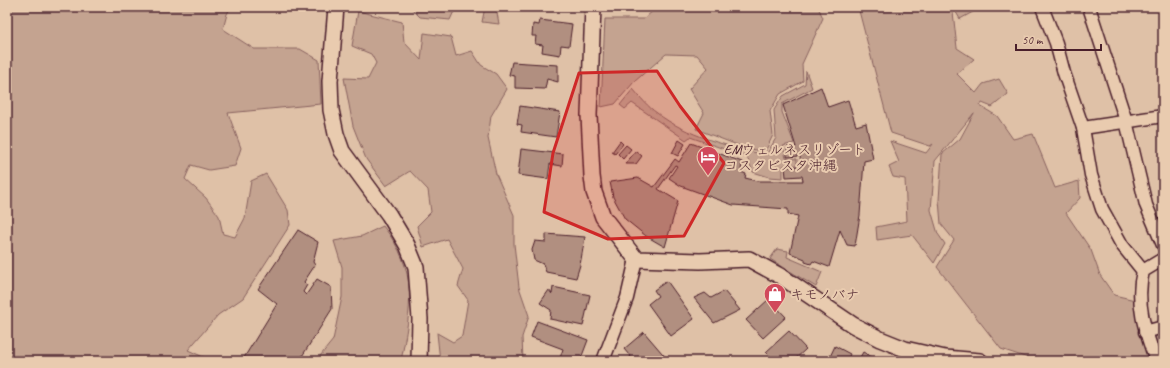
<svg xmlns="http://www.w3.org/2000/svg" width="1170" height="368" font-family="Caveat,'Klee One',sans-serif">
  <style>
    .green { fill: #c4a390; stroke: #87615e }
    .building { fill: #b18f80; stroke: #4a1f2b }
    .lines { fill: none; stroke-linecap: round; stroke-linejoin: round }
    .minor-casing { stroke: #4a1f2b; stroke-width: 15 }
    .tertiary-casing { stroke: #4a1f2b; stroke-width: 18 }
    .minor { stroke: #e9cbaf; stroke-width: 12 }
    .tertiary { stroke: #e9cbaf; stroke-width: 15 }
    .marked { fill: #cf2828; fill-opacity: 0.2; stroke: #cf2828; stroke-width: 3; stroke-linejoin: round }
    .labels { text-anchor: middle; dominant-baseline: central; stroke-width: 4; stroke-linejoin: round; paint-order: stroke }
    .poi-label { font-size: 14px; fill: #4a1f2b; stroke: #e9cbaf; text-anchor: start }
  </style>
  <rect width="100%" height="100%" fill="#dfc1a7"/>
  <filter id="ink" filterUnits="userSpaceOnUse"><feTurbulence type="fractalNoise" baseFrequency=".025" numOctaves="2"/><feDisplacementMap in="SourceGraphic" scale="8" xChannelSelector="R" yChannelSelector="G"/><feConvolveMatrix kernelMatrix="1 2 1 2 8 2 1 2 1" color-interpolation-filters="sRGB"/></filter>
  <g filter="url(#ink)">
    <g class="green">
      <polygon points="7,7 231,7 227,14 223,29 254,49 300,49 319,60 321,104 228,113 241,148 235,166 209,170 191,165 185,179 206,198 219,216 223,234 235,237 245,218 251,181 266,174 288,210 290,225 243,298 218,315 188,350 212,361 7,361"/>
      <polygon points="410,7 454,7 455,9 450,20 420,17"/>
      <polygon points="485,7 496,7 499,24 482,22"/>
      <polygon points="657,7 818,7 823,18 802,64 803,81 780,94 770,111 773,135 765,152 745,148 696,129 704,113 689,89 708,68 697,55 666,54 634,82 615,104 601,107 605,19 644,19"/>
      <polygon points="858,7 950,7 953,12 957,48 974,59 957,74 976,93 983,84 999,79 1008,94 992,107 982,103 980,106 997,116 1013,139 1033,134 1055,188 1079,181 1080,198 1066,213 1091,250 1100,275 1114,295 1135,300 1153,361 1037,361 1001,349 937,267 954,240 941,224 939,200 942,154 960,139 974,113 935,161 931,210 938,234 945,244 934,263 912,235 877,240 876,227 907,221 905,179 893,177 889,167 899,162 890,141 926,153 933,144 930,146 891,133"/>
      <polygon points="953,7 987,7 980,8 960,19"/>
      <polygon points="358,11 402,22 404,42 421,60 424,33 451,37 456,56 472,51 481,65 496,74 507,89 491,116 488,138 496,174 514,215 514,244 519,287 529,316 522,337 523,361 440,361 437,333 453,342 462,336 468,300 458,286 463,269 447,239 423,247 417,226 431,212 428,190 410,171 386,186 366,159 353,126 344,78 368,79 376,63 371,54 352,46"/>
      <path d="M806 71 812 88 782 104V112L794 143 783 146 786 158 797 159V165L783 166V178L769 177 753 172 747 157 690 137 686 140 632 103 625 109 620 105 633 89C640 97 648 107 657 113 684 135 733 148 766 155L776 138 774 110 783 96 805 84Z"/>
      <path d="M383 226C419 271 411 308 401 361H316L333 340 342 297V267L334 241 362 236Z"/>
      <polygon points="777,249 788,251 787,257 822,272 816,287 770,259"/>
      <polygon points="1161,334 1163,340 1163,361 1161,361 1151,335"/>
    </g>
    <g class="building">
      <rect x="611" y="7" width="32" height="3"/>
      <polygon points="540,20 572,24 569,46 561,45 560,55 542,52 543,45 535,44 536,36 532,36 533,24 539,25"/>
      <polygon points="512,62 558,65 558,82 547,79 545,89 515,88 515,76 509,75"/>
      <polygon points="821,87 828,107 848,100 856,126 866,123 873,159 864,161 860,215 855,246 847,245 840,230 829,267 813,261 811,264 805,262 805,259 790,253 798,216 788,214 788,209 733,205 681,186 669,178 677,166 675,165 658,189 678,201 665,247 646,236 625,219 613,197 610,182 638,178 654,187 675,159 679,162 691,143 742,162 741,172 746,174 745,178 758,181 803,181 802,176 786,177 785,167 801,166 800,156 787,157 787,147 796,147 783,105"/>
      <polygon points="520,106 560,112 556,137 521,132 522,125 517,124"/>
      <polygon points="679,140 685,144 678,156 672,153"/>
      <polygon points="620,141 623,144 615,154 612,152"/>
      <polygon points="626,145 631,149 623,159 618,154"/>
      <polygon points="521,149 563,154 562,166 550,164 548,179 518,175"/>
      <polygon points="636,151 642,156 636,164 625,164"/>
      <polygon points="298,230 318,242 313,262 315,265 304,282 307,285 303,292 306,295 317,279 331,287 332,309 299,361 242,361 277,304 258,289"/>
      <polygon points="546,234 585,237 580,265 576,278 546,272 543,264 534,260 532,250 535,241 546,242"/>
      <polygon points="667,281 694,319 671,336 648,304 658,296 654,290"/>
      <polygon points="553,287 590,295 583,326 550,319 551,310 540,303 549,290 552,294"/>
      <polygon points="724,291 740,310 714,323 694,298 705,293 711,298"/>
      <polygon points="769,299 786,317 763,338 746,320"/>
      <polygon points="537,321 588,340 580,361 559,361 563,349 531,337"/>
      <polygon points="789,331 806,349 793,361 775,361 766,352"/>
      <polygon points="644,332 668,360 667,361 634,361 624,349"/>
      <polygon points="835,346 850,354 847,361 828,361"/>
      <polygon points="863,352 879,361 858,361"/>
    </g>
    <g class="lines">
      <g class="minor-casing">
        <g id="minor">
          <polyline points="1042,7 1056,43 1064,73 1083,128 1091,175 1102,209 1122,245 1143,271"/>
          <polyline points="1089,7 1126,121 1146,205 1163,245"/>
          <polyline points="1083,128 1163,116"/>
          <polyline points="1145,332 1163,327"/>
          <polyline points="603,361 627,298 636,259"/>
          <path d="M1156 361C1145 331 1135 303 1143 271L1163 259"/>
        </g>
      </g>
      <g class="tertiary-casing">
        <g id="tertiary">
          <polyline points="336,7 330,81 331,110 336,134 342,151 389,215 407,245 416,267 420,319 419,361"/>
          <polyline points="593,7 589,115 592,176 594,192 603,217 636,259 700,261 749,259 782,277 853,325 880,339 905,349 945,358 980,361"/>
        </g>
      </g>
      <use href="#minor" class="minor"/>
      <use href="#tertiary" class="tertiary"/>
    </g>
  </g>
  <path class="marked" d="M657 71 680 106 724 163 684 236 608 239 544 212 553 153 579 73Z"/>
  <defs>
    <g id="hotel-pin" transform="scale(1.15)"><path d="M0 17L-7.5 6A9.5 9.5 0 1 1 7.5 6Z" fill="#d1495b" stroke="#e9cbaf"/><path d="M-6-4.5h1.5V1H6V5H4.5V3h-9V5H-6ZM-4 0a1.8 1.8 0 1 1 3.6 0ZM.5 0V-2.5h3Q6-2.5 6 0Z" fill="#fff"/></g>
    <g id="shop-pin" transform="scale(1.15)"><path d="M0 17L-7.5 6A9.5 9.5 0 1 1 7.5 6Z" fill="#d1495b" stroke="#e9cbaf"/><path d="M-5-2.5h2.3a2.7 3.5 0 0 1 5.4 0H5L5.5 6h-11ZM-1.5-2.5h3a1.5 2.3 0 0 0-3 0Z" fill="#fff"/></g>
  </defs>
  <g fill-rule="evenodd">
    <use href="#hotel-pin" x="708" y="157"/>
    <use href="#shop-pin" x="775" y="294"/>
  </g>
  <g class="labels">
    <g class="poi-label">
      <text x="724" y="149">EMウェルネスリゾート<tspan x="724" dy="16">コスタビスタ沖縄</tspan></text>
      <text x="790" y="294">キモノバナ</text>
    </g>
  </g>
  <rect width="1170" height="368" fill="none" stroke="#e9cbaf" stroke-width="24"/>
  <rect x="12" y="12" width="1146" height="344" fill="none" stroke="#4a1f2b" stroke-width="1.5" filter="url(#ink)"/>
  <path d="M1016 44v6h85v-6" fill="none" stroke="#4a1f2b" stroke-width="2"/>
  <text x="1022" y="44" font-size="12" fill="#4a1f2b" stroke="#e9cbaf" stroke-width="3" paint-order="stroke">50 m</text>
</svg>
